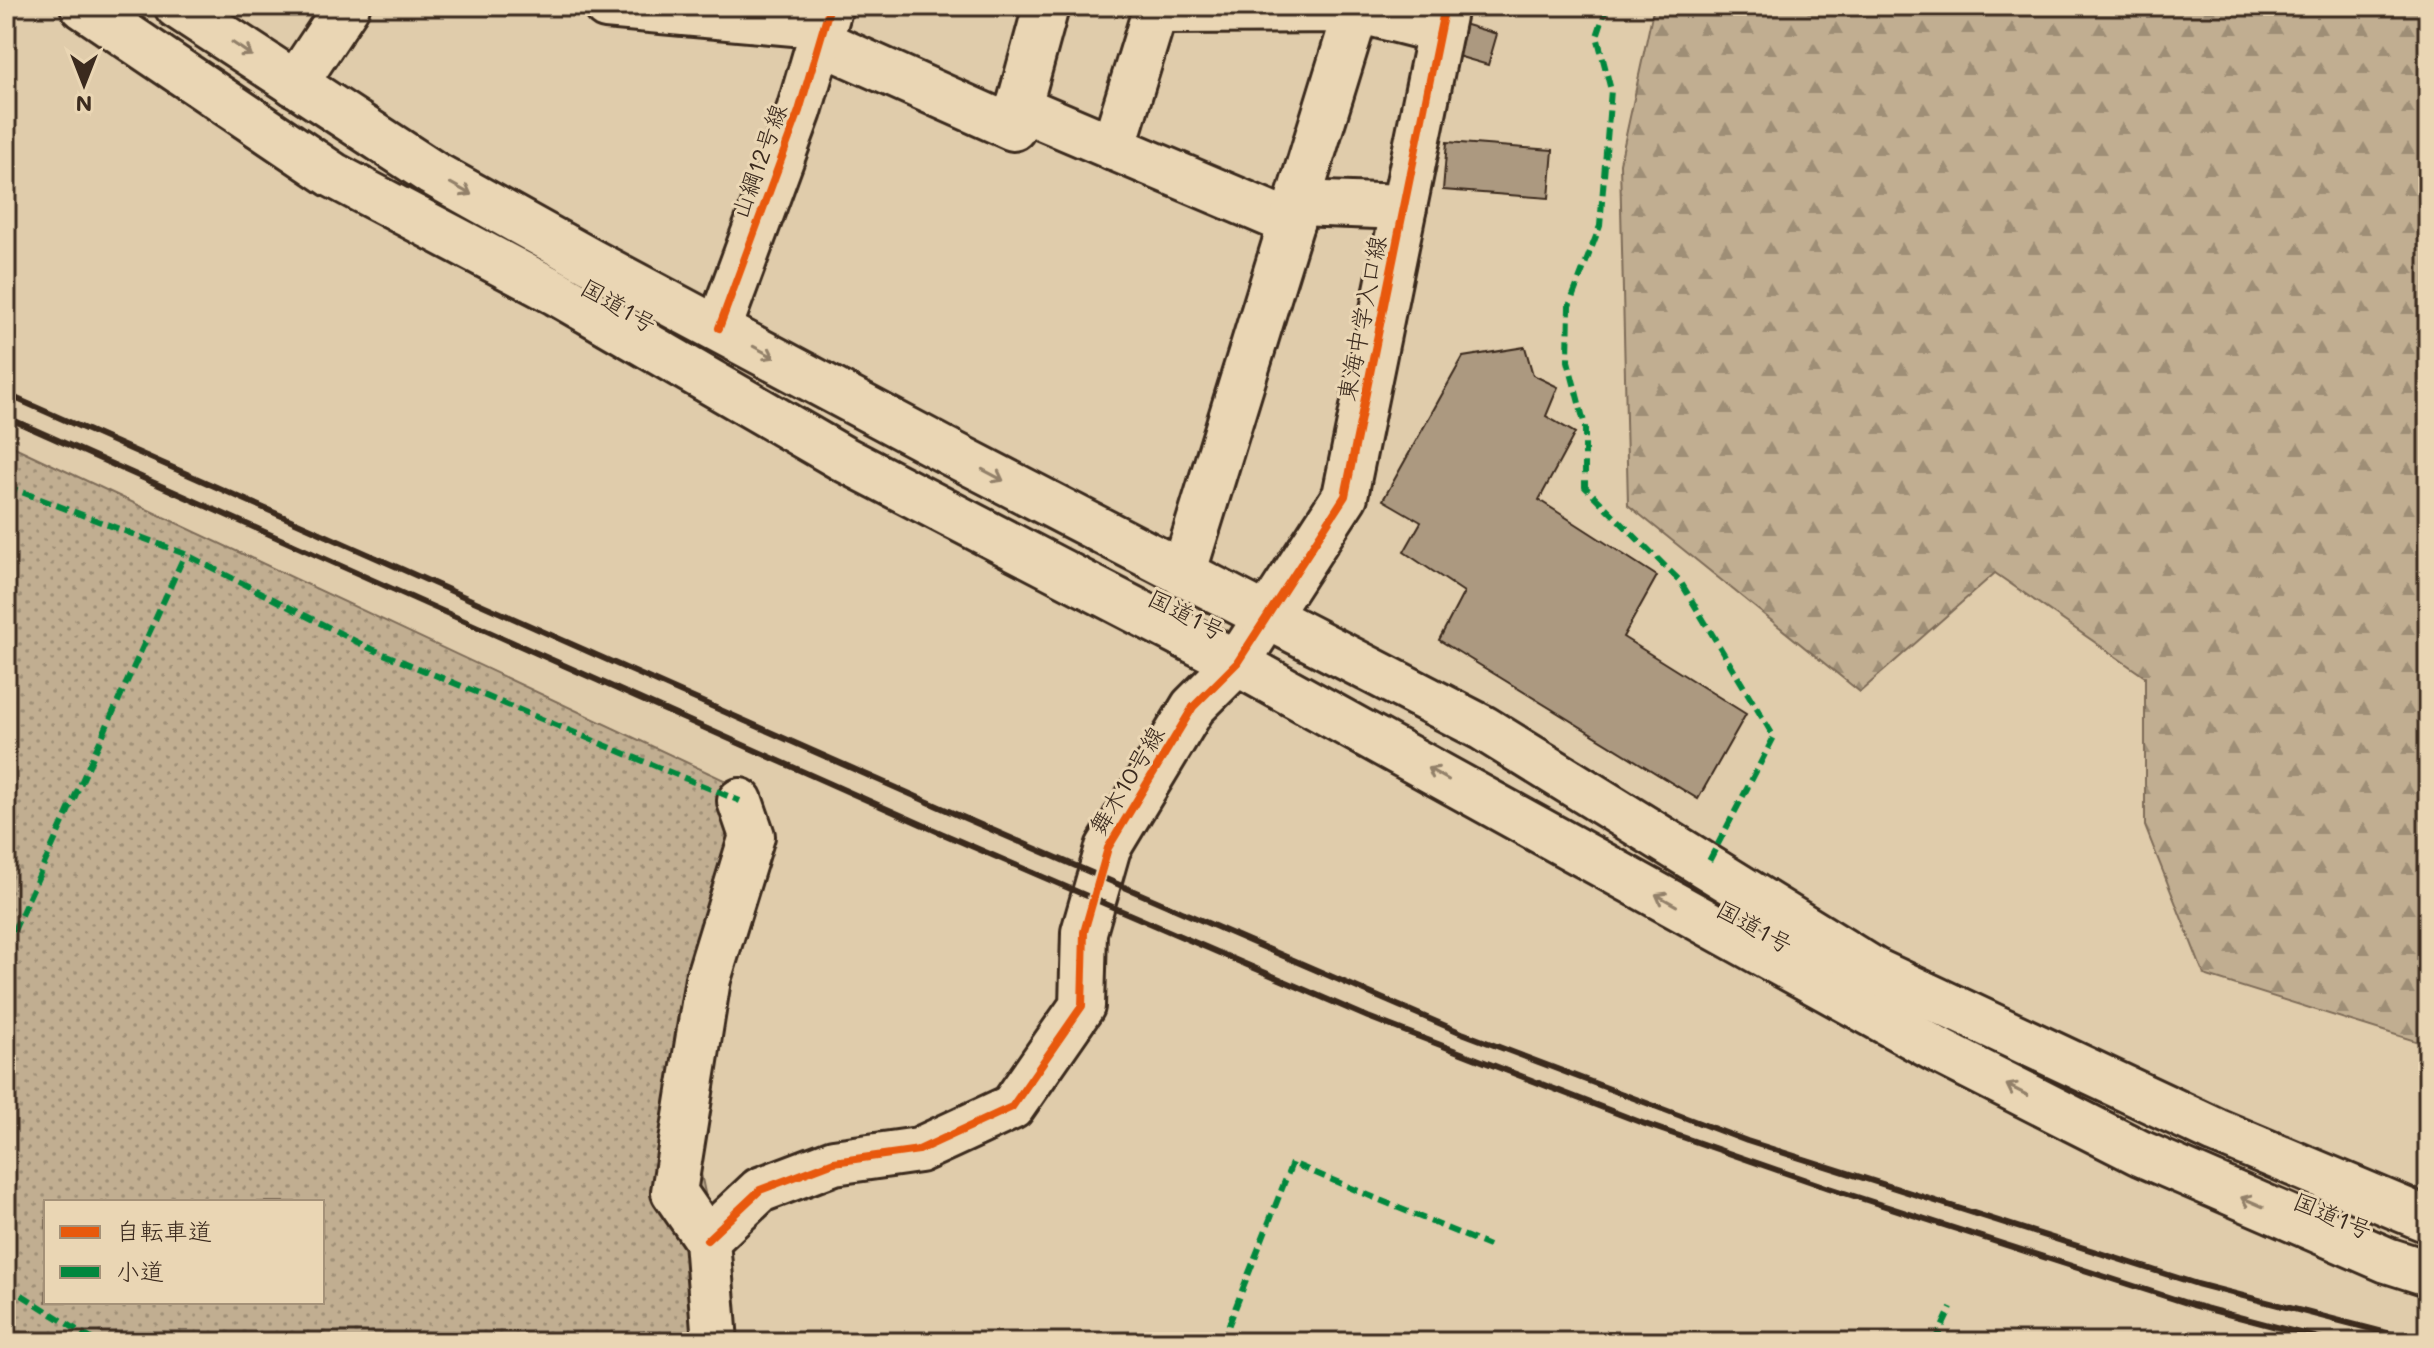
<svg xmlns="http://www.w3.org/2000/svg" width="2434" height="1348" font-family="Mali,'Klee One',sans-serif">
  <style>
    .grass { fill: url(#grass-dots); stroke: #7e6c58; stroke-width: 2; fill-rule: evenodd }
    .forest { fill: url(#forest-firs); stroke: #7e6c58; stroke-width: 2 }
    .building { fill: #ac9980; stroke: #3b2a1e; stroke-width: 2 }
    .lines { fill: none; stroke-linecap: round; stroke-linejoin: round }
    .minor-casing { stroke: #3b2a1e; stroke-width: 50 }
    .highway-casing { stroke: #3b2a1e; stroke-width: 50 }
    .minor { stroke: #ead6b4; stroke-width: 44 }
    .highway { stroke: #ead6b4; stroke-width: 44 }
    .rail { stroke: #3b2a1e; stroke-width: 6 }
    .quiet { stroke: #00873e; stroke-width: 6; stroke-dasharray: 12 6; stroke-linecap: butt }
    .cycleway-casing { stroke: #ead6b4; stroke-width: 13 }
    .cycleway { stroke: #e8590c; stroke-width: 8 }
    .oneway { stroke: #928069 }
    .labels { text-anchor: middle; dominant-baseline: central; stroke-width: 6; stroke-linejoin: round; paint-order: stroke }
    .street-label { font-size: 24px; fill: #3b2a1e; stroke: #ead6b4 }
  </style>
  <defs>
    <pattern id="grass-dots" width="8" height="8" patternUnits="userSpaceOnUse" patternTransform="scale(2)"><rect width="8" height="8" fill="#c1ae91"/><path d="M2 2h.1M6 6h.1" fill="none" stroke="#9e8e76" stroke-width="1.8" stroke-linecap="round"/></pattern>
    <pattern id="forest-firs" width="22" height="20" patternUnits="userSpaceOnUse" patternTransform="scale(2)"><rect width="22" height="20" fill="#c1ae91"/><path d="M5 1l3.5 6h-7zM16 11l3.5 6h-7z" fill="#9e8e76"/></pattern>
  </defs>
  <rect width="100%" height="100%" fill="#e0ccab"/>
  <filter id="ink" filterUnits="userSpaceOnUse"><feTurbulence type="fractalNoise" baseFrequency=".0125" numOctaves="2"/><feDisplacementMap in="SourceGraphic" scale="16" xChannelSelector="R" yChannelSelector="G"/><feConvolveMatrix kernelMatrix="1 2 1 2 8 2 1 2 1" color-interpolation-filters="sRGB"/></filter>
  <g filter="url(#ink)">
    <path class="grass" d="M6 443 756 795 701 1024 700 1169 736 1342H6ZM46 1202H322V1302H46Z"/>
    <polygon class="forest" points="1654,6 2428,6 2428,1045 2204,975 2145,826 2145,677 1995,573 1860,692 1628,505 1620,163"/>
    <g class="building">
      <polygon points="1463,24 1497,34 1488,65 1454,55"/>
      <polygon points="1447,142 1553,150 1549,198 1443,190"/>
      <polygon points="1525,347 1533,375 1558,387 1546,416 1575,433 1539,500 1657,576 1623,637 1746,714 1698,799 1439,640 1464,592 1404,552 1421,522 1383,500 1463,357"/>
    </g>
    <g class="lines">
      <g class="minor-casing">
        <g id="minor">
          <polyline points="606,6 794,23"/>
          <polyline points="1155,11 1357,10 1440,31"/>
          <polyline points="818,41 1013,128 1046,7"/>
          <polyline points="295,84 347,6"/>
          <polyline points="1018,107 1291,223"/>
          <polyline points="1113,148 1155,11 1154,6"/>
          <polyline points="1298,203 1404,207"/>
          <polyline points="719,328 799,111 830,6"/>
          <polyline points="1183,574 1358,6"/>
          <polyline points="707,1240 760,1190 834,1162 919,1150 1012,1107 1082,1006 1084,932 1108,848 1193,707 1237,663 1345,496 1445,6"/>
          <polyline points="715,1342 707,1240 674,1192 708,979 752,836 740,801"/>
        </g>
      </g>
      <g class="highway-casing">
        <g id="highway">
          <polyline points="83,6 333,175 557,293 842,458 1237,663 1941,1052 2140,1153 2387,1260 2428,1273"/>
          <polyline points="177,6 432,173 590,261 943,449 1483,728 1875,971 2216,1131 2428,1220"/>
        </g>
      </g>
      <use href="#minor" class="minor"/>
      <use href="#highway" class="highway"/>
      <g class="rail">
        <polyline points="6,394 960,816 1462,1033 1747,1141 2197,1284 2422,1342"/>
        <polyline points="6,417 941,833 1368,1017 1645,1124 1829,1188 2193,1305 2334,1342"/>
      </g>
      <g class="quiet">
        <polyline points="1607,6 1597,36 1611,90 1600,226 1569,306 1568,361 1585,426 1585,487 1680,581 1774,737 1707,865"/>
        <polyline points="6,486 185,554 367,647 740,801"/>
        <polyline points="6,948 185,554"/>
        <polyline points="6,1285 96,1342"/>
        <polyline points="1222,1342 1292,1163 1489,1246"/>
        <polyline points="1935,1342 1951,1308"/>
      </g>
      <g class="cycleway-casing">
        <g id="cycleway">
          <polyline points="719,328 799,111 830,6"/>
          <polyline points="707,1240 760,1190 834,1162 919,1150 1012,1107 1082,1006 1084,932 1108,848 1193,707 1237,663 1345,496 1445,6"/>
        </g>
      </g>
      <use href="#cycleway" class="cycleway"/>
    </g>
    <defs><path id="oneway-shaft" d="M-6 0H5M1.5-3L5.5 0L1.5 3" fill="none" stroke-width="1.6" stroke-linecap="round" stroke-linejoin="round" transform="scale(2)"/></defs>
    <g class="oneway">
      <use href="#oneway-shaft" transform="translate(242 49) rotate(34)"/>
      <use href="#oneway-shaft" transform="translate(461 189) rotate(29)"/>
      <use href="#oneway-shaft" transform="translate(764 352) rotate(28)"/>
      <use href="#oneway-shaft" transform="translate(993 475) rotate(28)"/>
      <use href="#oneway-shaft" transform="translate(1438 774) rotate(-151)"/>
      <use href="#oneway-shaft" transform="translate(1666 900) rotate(-151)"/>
      <use href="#oneway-shaft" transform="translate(2017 1090) rotate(-153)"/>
      <use href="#oneway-shaft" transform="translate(2252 1202) rotate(-157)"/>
    </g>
  </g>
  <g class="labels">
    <g class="street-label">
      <text transform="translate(758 161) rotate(-70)">山綱12号線</text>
      <text transform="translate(619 305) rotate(30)">国道1号</text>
      <text transform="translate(1361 318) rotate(-79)">東海中学入口線</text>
      <text transform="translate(1187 614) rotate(27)">国道1号</text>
      <text transform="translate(1126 780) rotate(-59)">舞木10号線</text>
      <text transform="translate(1755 926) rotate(29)">国道1号</text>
      <text transform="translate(2333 1215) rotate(23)">国道1号</text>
    </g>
  </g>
  <rect width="2434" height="1348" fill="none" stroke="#ead6b4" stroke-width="32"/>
  <rect x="16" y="16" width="2402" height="1316" fill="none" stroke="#3b2a1e" stroke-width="3" filter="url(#ink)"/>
  <rect x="44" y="1200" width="280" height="104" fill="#ead6b4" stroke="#a49178" stroke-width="2"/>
  <rect x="60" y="1226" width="40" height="12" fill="#e8590c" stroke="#a49178" stroke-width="2"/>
  <text x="116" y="1240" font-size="24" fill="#3b2a1e">自転車道</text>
  <rect x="60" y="1266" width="40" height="12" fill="#00873e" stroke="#a49178" stroke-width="2"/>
  <text x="116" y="1280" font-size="24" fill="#3b2a1e">小道</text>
  <g transform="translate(84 84) rotate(180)" stroke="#ead6b4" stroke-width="6" paint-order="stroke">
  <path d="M0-6L14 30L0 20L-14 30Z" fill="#3b2a1e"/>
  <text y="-12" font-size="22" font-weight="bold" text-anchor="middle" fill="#3b2a1e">N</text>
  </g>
</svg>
